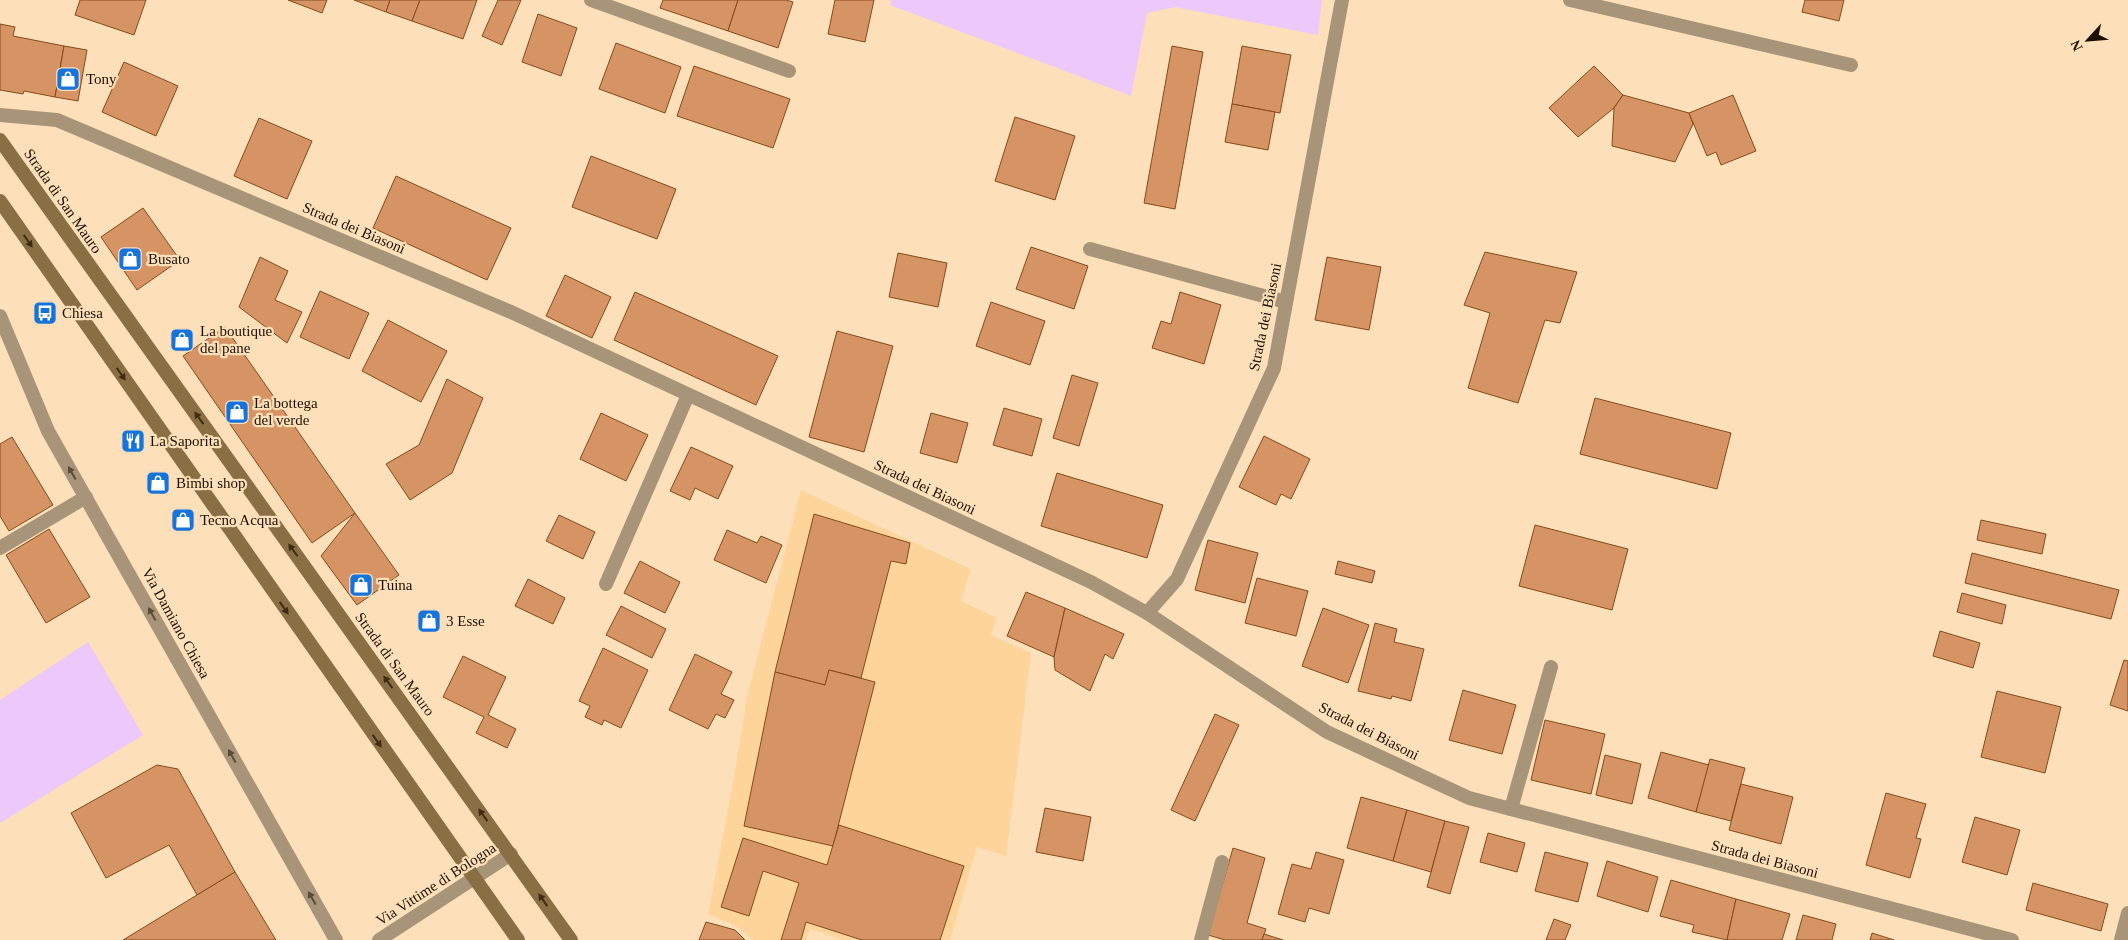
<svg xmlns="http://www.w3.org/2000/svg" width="2128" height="940" font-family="'Times New Roman',serif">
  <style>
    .built { fill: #fdd499 }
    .green { fill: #ecc8fb }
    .building { fill: #d69464; stroke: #864b1a }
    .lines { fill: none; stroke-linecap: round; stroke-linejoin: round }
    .minor { stroke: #a89579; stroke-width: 14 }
    .secondary { stroke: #8a6e44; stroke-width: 14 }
    .oneway { fill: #3e2c14 }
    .oneway2 { fill: #5c4c36 }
    .labels { text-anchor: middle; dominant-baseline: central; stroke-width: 4.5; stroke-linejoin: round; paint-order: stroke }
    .poi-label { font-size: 15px; fill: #1d1000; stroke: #fde0b9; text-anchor: start }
    .street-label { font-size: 15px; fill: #1d1000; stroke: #fde0b9 }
  </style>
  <rect width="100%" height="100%" fill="#fde0b9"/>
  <polygon class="built" points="801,490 971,569 961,601 997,618 991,635 1031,653 1006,856 977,847 950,940 843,940 810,929 806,940 753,940 738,927 708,914 731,795 748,693"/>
  <g class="green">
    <polygon points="891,0 1322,0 1318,35 1175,7 1147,13 1131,96 890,5"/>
    <polygon points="88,642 143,735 0,823 0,700"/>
  </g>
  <g class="building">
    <polygon points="80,0 146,0 134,35 75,15"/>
    <polygon points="288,0 327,0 322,13"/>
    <polygon points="354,0 390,0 386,12"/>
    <polygon points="390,0 420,0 412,21 386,12"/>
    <polygon points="420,0 477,0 463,39 412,21"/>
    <polygon points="498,0 521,0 502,45 482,36"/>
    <polygon points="663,0 738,0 728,31 660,8"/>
    <polygon points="738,0 786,0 793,2 778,48 728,31"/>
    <polygon points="835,0 874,0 865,42 828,34"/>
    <polygon points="1805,0 1844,0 1839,21 1802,12"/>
    <polygon points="538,14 577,28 561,76 522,62"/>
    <polygon points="0,24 15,27 13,36 64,46 55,97 24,91 23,94 0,90"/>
    <polygon points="616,43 681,67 665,113 599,89"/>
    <polygon points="64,46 87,50 78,101 55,97"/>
    <polygon points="1172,46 1203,52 1175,209 1144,203"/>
    <polygon points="1242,46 1291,55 1280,113 1232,104"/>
    <polygon points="124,62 178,86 156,136 102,112"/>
    <polygon points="694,66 790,99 773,148 677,116"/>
    <polygon points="1594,66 1623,95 1614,108 1578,137 1549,108"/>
    <polygon points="1623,95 1689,113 1693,124 1675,162 1612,146 1614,108"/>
    <polygon points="1733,95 1756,151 1721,165 1716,152 1707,156 1689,113"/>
    <polygon points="1232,104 1275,112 1268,150 1225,142"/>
    <polygon points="1015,117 1075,136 1055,200 995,181"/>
    <polygon points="259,118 312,141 287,199 234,176"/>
    <polygon points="591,156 676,189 657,239 572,207"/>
    <polygon points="396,176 511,228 487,280 373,228"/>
    <polygon points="143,208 180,260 137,290 101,237"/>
    <polygon points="1031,247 1088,266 1074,309 1016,289"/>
    <polygon points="1485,252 1577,272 1560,323 1545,320 1518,403 1468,388 1490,313 1464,305"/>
    <polygon points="898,253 947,263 938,307 889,297"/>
    <polygon points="260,257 288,271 275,300 302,312 287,343 239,307"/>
    <polygon points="1327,257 1381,267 1369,330 1315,320"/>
    <polygon points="565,275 611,297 592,338 546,316"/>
    <polygon points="320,291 369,313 349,359 300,337"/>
    <polygon points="635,292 778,356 756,405 614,340"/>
    <polygon points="1180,292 1221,305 1204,364 1152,348 1161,321 1171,324"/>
    <polygon points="991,302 1045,321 1030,365 976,346"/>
    <polygon points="388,320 447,351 421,402 362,371"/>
    <polygon points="225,327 355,513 312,543 183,356"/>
    <polygon points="837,331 893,346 864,452 809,437"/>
    <polygon points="1072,375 1098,383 1079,446 1053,438"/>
    <polygon points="447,379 483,398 452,473 410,500 386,464 419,445"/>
    <polygon points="1595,398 1731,433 1717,489 1580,454"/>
    <polygon points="1004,408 1042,419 1032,456 993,445"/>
    <polygon points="601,413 648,435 626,481 580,459"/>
    <polygon points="931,413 968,423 957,463 920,453"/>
    <polygon points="1264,436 1310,459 1291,499 1281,494 1276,505 1239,487"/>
    <polygon points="12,437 53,505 9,531 0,516 0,444"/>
    <polygon points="691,447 733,466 718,499 695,488 690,500 670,491"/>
    <polygon points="1057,473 1163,505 1147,558 1041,526"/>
    <polygon points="355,513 399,575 357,605 321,556"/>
    <polygon points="814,514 910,543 906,564 891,561 861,678 829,670 825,685 775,672"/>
    <polygon points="559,515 595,532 583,559 546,541"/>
    <polygon points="1981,520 2046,534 2042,554 1977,540"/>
    <polygon points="1535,525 1628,549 1612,610 1519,586"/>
    <polygon points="49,529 90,597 46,623 6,555"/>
    <polygon points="727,530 757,543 761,536 782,545 766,583 714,560"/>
    <polygon points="1208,540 1258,553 1245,603 1195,590"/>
    <polygon points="1972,553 2119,590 2111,619 1965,583"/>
    <polygon points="640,561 680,582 665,613 624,593"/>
    <polygon points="1338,561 1375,571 1372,583 1335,574"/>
    <polygon points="1257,578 1308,591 1296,636 1245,623"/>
    <polygon points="528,579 565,598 553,624 515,606"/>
    <polygon points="1026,592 1065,608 1054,657 1007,636"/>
    <polygon points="1962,593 2006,605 2002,624 1957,612"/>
    <polygon points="621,606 666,629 652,658 606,635"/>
    <polygon points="1065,608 1124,634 1113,659 1105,654 1090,691 1055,670 1054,657"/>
    <polygon points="1323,608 1369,625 1348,683 1302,666"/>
    <polygon points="1375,623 1397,629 1394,642 1424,649 1411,701 1392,696 1391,699 1358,691"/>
    <polygon points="1940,631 1980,643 1973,668 1933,656"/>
    <polygon points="603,648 648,670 621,728 604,720 602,725 585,717 590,706 579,701"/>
    <polygon points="695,654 732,672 721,694 734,700 725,718 716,714 708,729 669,710"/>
    <polygon points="463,656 506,677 488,715 516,729 507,748 476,733 484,717 443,697"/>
    <polygon points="2124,660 2128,661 2128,711 2110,705"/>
    <polygon points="829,670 875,682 833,846 744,826 775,672 825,685"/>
    <polygon points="1463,690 1516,705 1502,754 1449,740"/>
    <polygon points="1997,691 2061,707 2045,773 1981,757"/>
    <polygon points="1215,714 1239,725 1195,821 1171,810"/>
    <polygon points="1545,720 1605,734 1591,794 1531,780"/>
    <polygon points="1661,752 1709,765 1696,812 1648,798"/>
    <polygon points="1605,755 1641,764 1632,804 1596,795"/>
    <polygon points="1710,759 1745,768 1731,821 1696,812"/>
    <polygon points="157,765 178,769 235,872 197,895 169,845 106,878 71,813"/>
    <polygon points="1741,784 1793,797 1781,844 1729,830"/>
    <polygon points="1886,793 1926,804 1916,838 1921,839 1910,878 1866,865"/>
    <polygon points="1361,797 1407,810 1393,861 1347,848"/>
    <polygon points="1045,808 1091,817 1083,861 1036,852"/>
    <polygon points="1407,810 1445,821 1431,872 1393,861"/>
    <polygon points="1975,817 2020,830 2007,875 1962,862"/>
    <polygon points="1445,821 1469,827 1450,894 1427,887"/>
    <polygon points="839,825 964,866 940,940 862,940 806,922 801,940 781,940 799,883 763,871 749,916 721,907 743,838 827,865"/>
    <polygon points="1488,833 1525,843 1517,872 1480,862"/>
    <polygon points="1233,848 1265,858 1247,923 1266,929 1262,940 1225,940 1208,935"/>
    <polygon points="1316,852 1344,860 1329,914 1309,908 1305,922 1278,914 1292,864 1311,869"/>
    <polygon points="1545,852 1588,863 1578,902 1535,891"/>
    <polygon points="1607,861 1658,877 1648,912 1597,896"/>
    <polygon points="235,872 276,940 123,940 197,895"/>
    <polygon points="1671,880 1736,899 1727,940 1692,932 1694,925 1660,916"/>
    <polygon points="2033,883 2108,904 2101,931 2026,910"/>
    <polygon points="1736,899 1790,914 1782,940 1727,940"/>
    <polygon points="1803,915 1836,924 1832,940 1796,940"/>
    <polygon points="1554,919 1571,925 1565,940 1546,940"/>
    <polygon points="706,922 735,930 745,940 699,940"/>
    <polygon points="1872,933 1894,940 1870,940"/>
    <polygon points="1264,934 1283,940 1262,940"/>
  </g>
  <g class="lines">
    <g class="minor">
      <polyline points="591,0 789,71"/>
      <polyline points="1570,0 1851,65"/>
      <polyline points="0,115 57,120 511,312 1091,582 1147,613 1327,732 1469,798 2012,940"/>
      <polyline points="1090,249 1286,302"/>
      <polyline points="0,316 48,431 336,940"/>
      <polyline points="0,548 86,497"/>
      <polyline points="606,584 688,395"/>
      <polyline points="1147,613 1177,579 1274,368 1342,0"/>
      <polyline points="1511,809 1551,667"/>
      <polyline points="379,940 511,854"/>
      <polyline points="1201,940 1222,862"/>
      <polyline points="2121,940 2128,913"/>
    </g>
    <g class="secondary">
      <polyline points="0,140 571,940"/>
      <polyline points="0,201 518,940"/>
    </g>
  </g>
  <defs><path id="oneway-solid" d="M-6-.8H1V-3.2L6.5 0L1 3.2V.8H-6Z" transform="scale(1.25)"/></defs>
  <g class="oneway">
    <use href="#oneway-solid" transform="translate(28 241) rotate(55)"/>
    <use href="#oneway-solid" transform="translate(121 374) rotate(55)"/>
    <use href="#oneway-solid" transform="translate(199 418) rotate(-126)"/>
    <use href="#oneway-solid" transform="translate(293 550) rotate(-126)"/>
    <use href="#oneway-solid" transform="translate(284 608) rotate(55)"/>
    <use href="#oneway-solid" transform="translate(388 682) rotate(-126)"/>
    <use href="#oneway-solid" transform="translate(377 741) rotate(55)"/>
    <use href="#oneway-solid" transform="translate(483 815) rotate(-125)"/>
    <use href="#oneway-solid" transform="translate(543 900) rotate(-125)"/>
  </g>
  <g class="oneway2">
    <use href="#oneway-solid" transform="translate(72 473) rotate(-120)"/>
    <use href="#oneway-solid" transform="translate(152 614) rotate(-119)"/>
    <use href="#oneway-solid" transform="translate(232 756) rotate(-119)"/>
    <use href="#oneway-solid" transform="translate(312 898) rotate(-119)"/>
  </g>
  <defs>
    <g id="shop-square" transform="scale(1.25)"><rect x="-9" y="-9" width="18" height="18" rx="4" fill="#1673dc" stroke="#fde0b9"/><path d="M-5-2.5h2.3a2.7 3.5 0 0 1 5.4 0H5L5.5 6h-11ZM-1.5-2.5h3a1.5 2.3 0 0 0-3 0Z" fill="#fff"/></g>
    <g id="bus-square" transform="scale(1.25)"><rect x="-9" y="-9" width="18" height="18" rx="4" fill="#1673dc" stroke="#fde0b9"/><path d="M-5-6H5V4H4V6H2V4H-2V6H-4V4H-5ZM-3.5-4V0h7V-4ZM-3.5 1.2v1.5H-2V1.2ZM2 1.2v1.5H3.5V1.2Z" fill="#fff"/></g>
    <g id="restaurant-square" transform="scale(1.25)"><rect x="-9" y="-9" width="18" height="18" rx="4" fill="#1673dc" stroke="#fde0b9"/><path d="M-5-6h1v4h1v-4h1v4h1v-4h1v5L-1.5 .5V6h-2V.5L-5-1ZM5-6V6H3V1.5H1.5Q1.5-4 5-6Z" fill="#fff"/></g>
  </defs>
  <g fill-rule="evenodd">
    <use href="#shop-square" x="68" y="79"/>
    <use href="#shop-square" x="130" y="259"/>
    <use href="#bus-square" x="45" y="313"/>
    <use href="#shop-square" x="182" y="340"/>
    <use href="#shop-square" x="237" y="412"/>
    <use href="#restaurant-square" x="133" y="441"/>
    <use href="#shop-square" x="158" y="483"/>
    <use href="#shop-square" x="183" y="520"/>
    <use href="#shop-square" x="361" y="585"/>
    <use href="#shop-square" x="429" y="621"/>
  </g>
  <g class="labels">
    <g class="poi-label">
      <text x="86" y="79">Tony</text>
      <text x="148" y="259">Busato</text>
      <text x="62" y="313">Chiesa</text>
      <text x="200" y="331">La boutique<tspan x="200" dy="17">del pane</tspan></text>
      <text x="254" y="403">La bottega<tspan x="254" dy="17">del verde</tspan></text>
      <text x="150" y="441">La Saporita</text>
      <text x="176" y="483">Bimbi shop</text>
      <text x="200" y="520">Tecno Acqua</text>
      <text x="378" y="585">Tuina</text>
      <text x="446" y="621">3 Esse</text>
    </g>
    <g class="street-label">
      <text transform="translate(63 201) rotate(55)">Strada di San Mauro</text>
      <text transform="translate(354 228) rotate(23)">Strada dei Biasoni</text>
      <text transform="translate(1265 317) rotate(-78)">Strada dei Biasoni</text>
      <text transform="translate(925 487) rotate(25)">Strada dei Biasoni</text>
      <text transform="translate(176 623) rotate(61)">Via Damiano Chiesa</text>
      <text transform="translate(395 664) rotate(54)">Strada di San Mauro</text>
      <text transform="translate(1369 731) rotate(27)">Strada dei Biasoni</text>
      <text transform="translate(1765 859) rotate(15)">Strada dei Biasoni</text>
      <text transform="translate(436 884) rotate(-33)">Via Vittime di Bologna</text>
    </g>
  </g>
  <g transform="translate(2088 40) rotate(244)" stroke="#fde0b9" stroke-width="4" paint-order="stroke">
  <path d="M0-4L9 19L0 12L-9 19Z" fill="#1d1000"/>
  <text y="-8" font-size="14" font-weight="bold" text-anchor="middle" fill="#1d1000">N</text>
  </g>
</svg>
